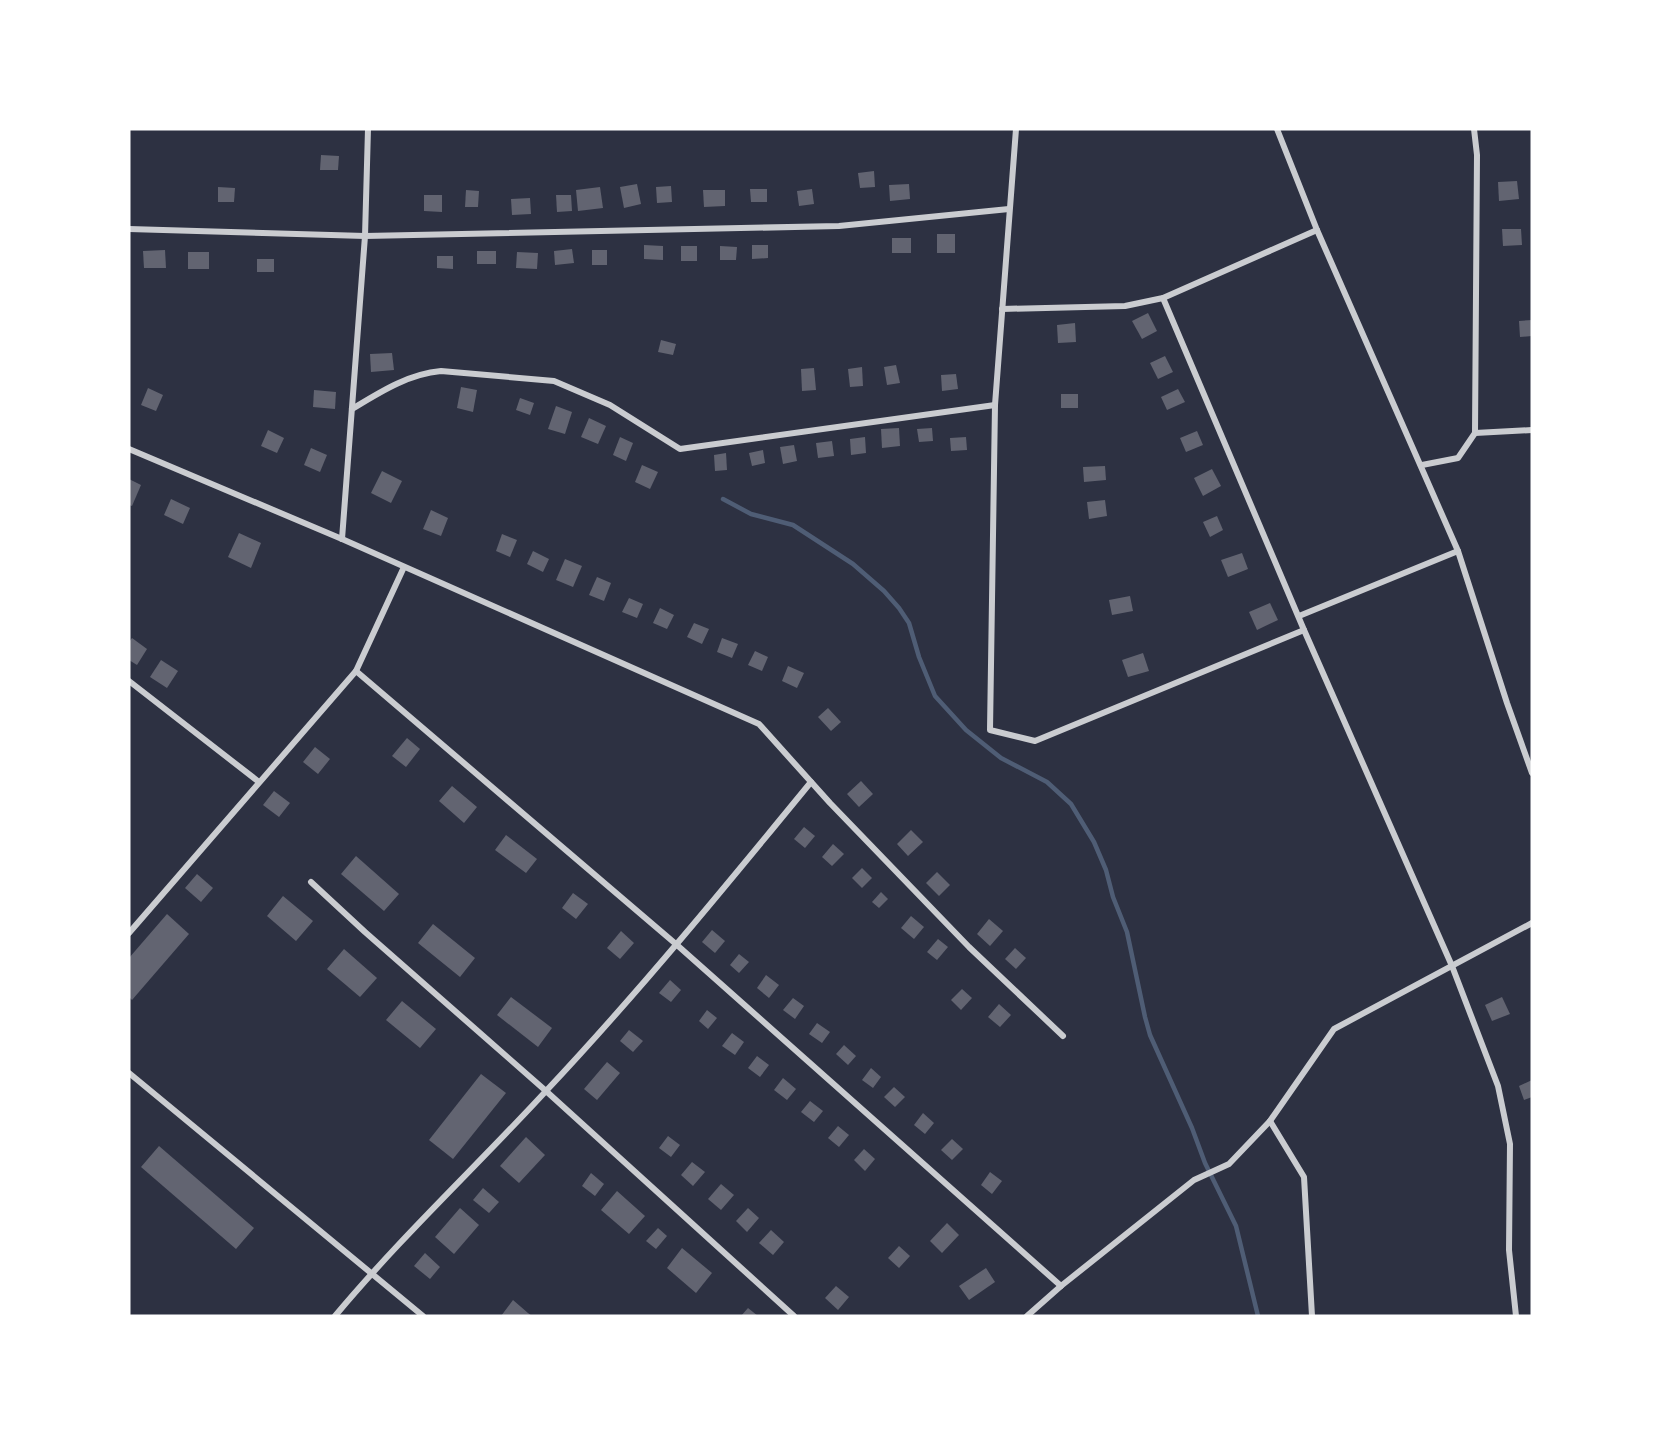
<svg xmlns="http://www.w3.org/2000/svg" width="1661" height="1445" font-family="Arial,sans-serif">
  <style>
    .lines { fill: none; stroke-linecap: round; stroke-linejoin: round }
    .stream { stroke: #4f5d75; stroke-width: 4.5 }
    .building { fill: #626471 }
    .minor { stroke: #caccd0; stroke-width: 6 }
  </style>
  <rect width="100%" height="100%" fill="#2d3142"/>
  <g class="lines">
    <polyline class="stream" points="723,499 751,514 793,525 853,564 884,591 899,608 909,623 919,657 935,696 966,730 1001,758 1047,782 1071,804 1094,842 1106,870 1113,897 1127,932 1145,1017 1150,1035 1192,1128 1205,1163 1236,1226 1258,1316"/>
  </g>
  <g class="building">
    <polygon points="321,155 339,156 338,170 320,170"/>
    <polygon points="874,171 875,187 860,188 858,173"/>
    <polygon points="1517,181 1519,199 1499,201 1498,182"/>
    <polygon points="637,184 641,204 624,208 620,187"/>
    <polygon points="909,184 910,199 890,201 889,185"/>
    <polygon points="671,186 672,202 657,203 656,187"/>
    <polygon points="218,187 235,188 234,202 218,202"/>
    <polygon points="600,187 603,208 578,211 576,190"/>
    <polygon points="750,189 767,189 767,202 751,202"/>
    <polygon points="812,189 814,204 799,206 797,191"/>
    <polygon points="466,190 479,191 478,207 465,207"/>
    <polygon points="703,190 725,190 725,206 704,207"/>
    <polygon points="424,195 442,195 442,212 424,211"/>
    <polygon points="556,195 571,195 572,211 557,212"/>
    <polygon points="530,198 531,214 512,215 511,199"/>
    <polygon points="1502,229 1521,229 1522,245 1503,246"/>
    <rect x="937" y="234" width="18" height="19"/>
    <rect x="892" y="238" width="19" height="15"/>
    <polygon points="644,245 663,246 663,260 644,259"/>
    <polygon points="752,245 768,245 768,258 752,259"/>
    <rect x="681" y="246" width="16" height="15"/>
    <polygon points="720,246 737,247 736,260 720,260"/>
    <polygon points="572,249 574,263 555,265 554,251"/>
    <polygon points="165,250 166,268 144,268 143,251"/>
    <rect x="592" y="250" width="15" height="15"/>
    <rect x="477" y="251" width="19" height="13"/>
    <rect x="188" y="252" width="21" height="17"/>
    <polygon points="517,252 538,253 537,269 516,268"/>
    <polygon points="437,256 453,256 453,269 437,268"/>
    <rect x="257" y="259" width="17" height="13"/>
    <polygon points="1148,313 1157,331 1142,339 1132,321"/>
    <polygon points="1532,320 1532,336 1520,337 1519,321"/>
    <polygon points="1075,323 1076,342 1058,343 1057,325"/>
    <polygon points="661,340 676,344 673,355 658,352"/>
    <polygon points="392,353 394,370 371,372 370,354"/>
    <polygon points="1165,356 1173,372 1158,379 1150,363"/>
    <polygon points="896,365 900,383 887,385 884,367"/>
    <polygon points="862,367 863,386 850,387 848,369"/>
    <polygon points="814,368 816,390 802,391 801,369"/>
    <polygon points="956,374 958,389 942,391 941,375"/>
    <polygon points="461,387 477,390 473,412 457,408"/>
    <polygon points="148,388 163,395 156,411 141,405"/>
    <polygon points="1178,389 1185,402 1167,410 1161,397"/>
    <polygon points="314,390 336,392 335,409 313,407"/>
    <rect x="1061" y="394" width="17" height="14"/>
    <polygon points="520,398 534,403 530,415 516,410"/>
    <polygon points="556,406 572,412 565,434 548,429"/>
    <polygon points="589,418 606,426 598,444 581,437"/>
    <polygon points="899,428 900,446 882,448 881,429"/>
    <polygon points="932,428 933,441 919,442 917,429"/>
    <polygon points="268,430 284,438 277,453 261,446"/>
    <polygon points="1197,431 1203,445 1186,452 1180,438"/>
    <polygon points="620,437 633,443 626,461 613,455"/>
    <polygon points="865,437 866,453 851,455 850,439"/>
    <polygon points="966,437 967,450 951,451 950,438"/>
    <polygon points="832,441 834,456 818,458 816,443"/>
    <polygon points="794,445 797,461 783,464 780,447"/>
    <polygon points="311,448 327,455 320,472 304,465"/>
    <polygon points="763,450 765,463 752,466 749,453"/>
    <polygon points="726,453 727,470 715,471 714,455"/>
    <polygon points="642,465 658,472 650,489 635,482"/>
    <polygon points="1105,466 1106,480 1084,482 1083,467"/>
    <polygon points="1212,469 1221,486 1203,496 1194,478"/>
    <polygon points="382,471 402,481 391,503 371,493"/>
    <polygon points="129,479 141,485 132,506 129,505"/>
    <polygon points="171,499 190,508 183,524 164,515"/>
    <polygon points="1105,500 1107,516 1089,519 1087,502"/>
    <polygon points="431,510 448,518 441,536 423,529"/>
    <polygon points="1217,516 1223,530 1210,537 1203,522"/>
    <polygon points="239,533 261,543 251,568 228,557"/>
    <polygon points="502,534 517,540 510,557 496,551"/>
    <polygon points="533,551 549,559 543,572 527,564"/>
    <polygon points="1242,553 1248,569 1228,577 1221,560"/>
    <polygon points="565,559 582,566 573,587 556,580"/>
    <polygon points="597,577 611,583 604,601 589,595"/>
    <polygon points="1130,596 1133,611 1112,615 1109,600"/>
    <polygon points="629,598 643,604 637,618 622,612"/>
    <polygon points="1270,603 1278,620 1257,630 1249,612"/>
    <polygon points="660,608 674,615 667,629 653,623"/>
    <polygon points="694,623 709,629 702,644 687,637"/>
    <polygon points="132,638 147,649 137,665 129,660 129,642"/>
    <polygon points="722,638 738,644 732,658 717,652"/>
    <polygon points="755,651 768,657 762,671 748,665"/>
    <polygon points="1143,653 1149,671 1128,677 1122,660"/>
    <polygon points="161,660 178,671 167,688 150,677"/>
    <polygon points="788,666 804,673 797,688 782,681"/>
    <polygon points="828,708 841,722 831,731 818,717"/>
    <polygon points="407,738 420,749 406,767 392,756"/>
    <polygon points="315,747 330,759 318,774 303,762"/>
    <polygon points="861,781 873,794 859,807 847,794"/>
    <polygon points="452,786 477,807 464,823 439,801"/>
    <polygon points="274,791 290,803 279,817 263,805"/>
    <polygon points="804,827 815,836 805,848 794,839"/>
    <polygon points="911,830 923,842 908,856 897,844"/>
    <polygon points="506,835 537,859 526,873 495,850"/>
    <polygon points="833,844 844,854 832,866 822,857"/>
    <polygon points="356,856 399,894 384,911 341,874"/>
    <polygon points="862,868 872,878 862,888 852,878"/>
    <polygon points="937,872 950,885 939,896 926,883"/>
    <polygon points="197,874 213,888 201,902 185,888"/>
    <polygon points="881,892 888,899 879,908 872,902"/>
    <polygon points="573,893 588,904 576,919 562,908"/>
    <polygon points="283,896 313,921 296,941 267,916"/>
    <polygon points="167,914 189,934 132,1000 129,997 129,958"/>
    <polygon points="911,916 924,927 914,939 901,928"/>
    <polygon points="989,919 1003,931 990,946 977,934"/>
    <polygon points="433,924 475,958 460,977 418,943"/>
    <polygon points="712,930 725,941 715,953 702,942"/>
    <polygon points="621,931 634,943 620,959 607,948"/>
    <polygon points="938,939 948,947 937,960 927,952"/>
    <polygon points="1015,948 1026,958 1016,969 1005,959"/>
    <polygon points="344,949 377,978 360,997 327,969"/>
    <polygon points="739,954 749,962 739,973 730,965"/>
    <polygon points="766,975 779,985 769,998 757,988"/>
    <polygon points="670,980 681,990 671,1002 659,993"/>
    <polygon points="962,989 972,998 961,1010 951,1000"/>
    <polygon points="511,997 552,1028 538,1047 497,1015"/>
    <polygon points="1502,997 1510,1014 1492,1021 1485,1005"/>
    <polygon points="793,998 804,1006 795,1019 783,1010"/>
    <polygon points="402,1001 436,1029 420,1048 386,1020"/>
    <polygon points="999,1004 1011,1015 1000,1027 988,1017"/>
    <polygon points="707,1010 717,1018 708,1029 699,1021"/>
    <polygon points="817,1023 830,1032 822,1043 809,1034"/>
    <polygon points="629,1030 643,1041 633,1052 620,1041"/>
    <polygon points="732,1033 744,1042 735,1055 722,1046"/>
    <polygon points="844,1045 856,1056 848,1065 836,1054"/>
    <polygon points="757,1056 769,1065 760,1077 748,1068"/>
    <polygon points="607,1062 620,1073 597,1100 584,1089"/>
    <polygon points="871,1068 881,1077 873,1088 862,1080"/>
    <polygon points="481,1074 506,1093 453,1159 429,1140"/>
    <polygon points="783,1078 796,1089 787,1100 774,1090"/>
    <polygon points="1532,1080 1532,1097 1524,1100 1519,1086"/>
    <polygon points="894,1087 905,1097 895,1107 884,1097"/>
    <polygon points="810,1101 823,1111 814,1122 801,1112"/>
    <polygon points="923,1113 934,1123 925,1134 914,1125"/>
    <polygon points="838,1126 849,1135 839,1147 828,1138"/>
    <polygon points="668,1136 680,1145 671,1157 659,1148"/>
    <polygon points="526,1137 545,1155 519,1183 500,1166"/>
    <polygon points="952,1139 963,1149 952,1160 941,1150"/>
    <polygon points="159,1146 254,1228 236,1249 141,1167"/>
    <polygon points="864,1149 875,1159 865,1171 854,1160"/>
    <polygon points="692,1162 705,1172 693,1186 681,1175"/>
    <polygon points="990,1172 1002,1181 992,1194 981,1185"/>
    <polygon points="591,1173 604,1184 595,1196 582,1186"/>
    <polygon points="721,1184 734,1195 721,1210 708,1199"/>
    <polygon points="483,1188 499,1202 489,1213 473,1200"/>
    <polygon points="617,1191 645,1216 629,1234 601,1210"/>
    <polygon points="460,1208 479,1225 454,1254 435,1237"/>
    <polygon points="748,1208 759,1218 747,1232 736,1221"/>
    <polygon points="947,1223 959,1235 942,1253 930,1241"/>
    <polygon points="658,1228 667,1236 656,1249 646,1241"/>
    <polygon points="771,1230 784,1242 773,1255 759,1243"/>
    <polygon points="899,1246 910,1256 899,1268 888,1258"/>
    <polygon points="682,1248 712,1273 696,1293 667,1268"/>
    <polygon points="425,1253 440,1267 430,1279 414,1266"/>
    <polygon points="986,1268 995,1282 969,1300 959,1286"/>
    <polygon points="836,1286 849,1297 838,1310 825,1298"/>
    <polygon points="513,1300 528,1313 532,1316 501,1316"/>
    <polygon points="748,1308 758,1316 741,1316"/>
  </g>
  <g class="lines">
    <g class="minor">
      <polyline points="1016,129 995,405 990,730 1035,741 1304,630"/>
      <polyline points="1277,129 1317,230 1458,551 1507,703 1532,773"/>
      <polyline points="129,229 365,236 839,226 1009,209"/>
      <polyline points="1163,298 1304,630 1452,966 1498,1086 1510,1144 1509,1250 1516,1316"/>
      <polyline points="1002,309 1125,306 1163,298 1317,230"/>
      <path d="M352 409C380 392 408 374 441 371L554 381 610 405 680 449 995 405"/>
      <polyline points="1475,433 1532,430"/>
      <polyline points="129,449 342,539 759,724 830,803 969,947 1063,1036"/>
      <polyline points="1422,465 1458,458 1475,433 1477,155 1474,129"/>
      <polyline points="342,539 365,236 368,129"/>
      <polyline points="1299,616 1458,551"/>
      <polyline points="356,671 677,945 1061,1286"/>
      <polyline points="129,681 259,782"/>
      <polyline points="311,882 365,932 546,1091 794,1316"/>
      <polyline points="129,933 356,671 404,567"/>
      <polyline points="129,1073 423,1316"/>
      <polyline points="1270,1121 1304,1177 1312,1316"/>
      <path d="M335 1316C401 1237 476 1167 546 1091 639 992 725 887 811 782"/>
      <polyline points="1027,1316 1061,1286 1194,1180 1229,1164 1270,1121 1334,1029 1532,923"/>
    </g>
  </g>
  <rect width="1661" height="1445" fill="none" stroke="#ffffff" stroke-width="261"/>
</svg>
